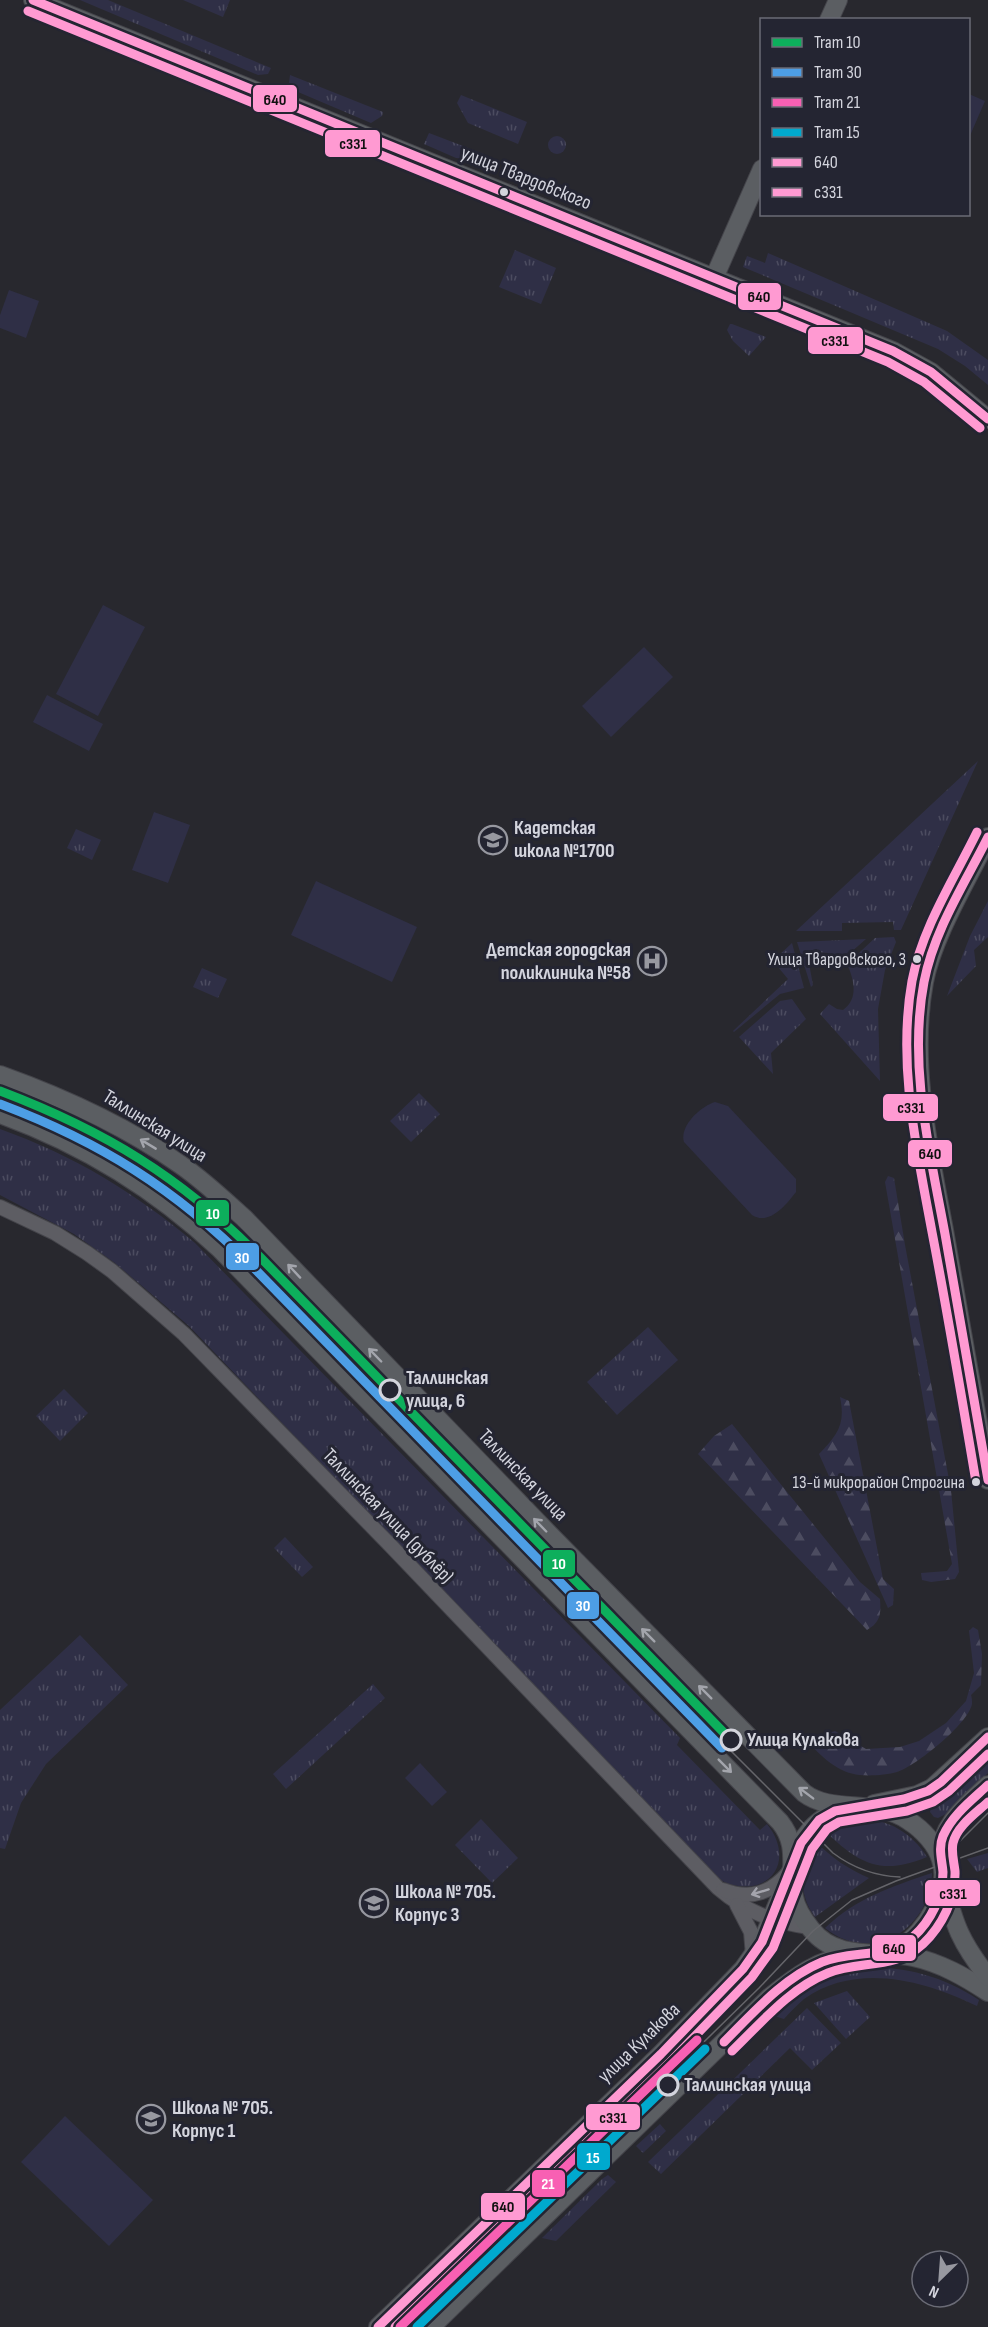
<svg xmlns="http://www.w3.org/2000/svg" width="988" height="2327" font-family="'Sofia Sans Condensed',sans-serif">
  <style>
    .grass { fill: url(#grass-tufts) }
    .forest { fill: url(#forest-firs) }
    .garden { fill: #2f2f46 }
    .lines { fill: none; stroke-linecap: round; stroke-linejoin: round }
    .minor-casing { stroke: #44444a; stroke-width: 16 }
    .secondary-casing { stroke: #44444a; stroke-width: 20 }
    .minor { stroke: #5d5d63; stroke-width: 14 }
    .secondary { stroke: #5b5e62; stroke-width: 18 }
    .tram { stroke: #65656a; stroke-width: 1.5 }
    .bus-1-casing { stroke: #242532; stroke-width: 14 }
    .bus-2-casing { stroke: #242532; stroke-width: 14 }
    .bus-1 { stroke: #ff9ad2; stroke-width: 9 }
    .bus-2 { stroke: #ff9ad2; stroke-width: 9 }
    .tram-1-casing { stroke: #242532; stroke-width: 14 }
    .tram-2-casing { stroke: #242532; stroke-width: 14 }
    .tram-3-casing { stroke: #242532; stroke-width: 14 }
    .tram-4-casing { stroke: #242532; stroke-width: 14 }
    .tram-1 { stroke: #0daf5c; stroke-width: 9 }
    .tram-2 { stroke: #4d9ee5; stroke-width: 9 }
    .tram-3 { stroke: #f860b3; stroke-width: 9 }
    .tram-4 { stroke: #00a9ce; stroke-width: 9 }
    .oneway { stroke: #a3a5ac }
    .oneway2 { stroke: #a4a4ac }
    .bus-dot { fill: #d3d4dd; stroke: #242532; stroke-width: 2 }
    .stop-dot { fill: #242532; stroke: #d3d4dd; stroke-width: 3 }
    .labels { text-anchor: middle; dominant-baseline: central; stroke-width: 6; stroke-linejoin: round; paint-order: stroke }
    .bus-label { font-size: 18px; fill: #d3d4dd; stroke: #242532; text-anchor: end }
    .street-label { font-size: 20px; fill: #d3d4dd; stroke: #242532 }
    .poi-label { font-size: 20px; font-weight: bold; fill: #d3d4dd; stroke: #242532; text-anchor: start }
    .stop-label { font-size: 20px; font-weight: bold; fill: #d3d4dd; stroke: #242532; text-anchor: start }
    .line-badge { stroke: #242532; stroke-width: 2 }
    .badge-label { font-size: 16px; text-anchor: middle; font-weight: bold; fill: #fff }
    .pale-badge-label { font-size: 16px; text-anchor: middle; font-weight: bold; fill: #111 }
  </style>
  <defs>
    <pattern id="grass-tufts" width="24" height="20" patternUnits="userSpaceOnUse" patternTransform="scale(1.5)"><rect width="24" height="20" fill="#2f2f46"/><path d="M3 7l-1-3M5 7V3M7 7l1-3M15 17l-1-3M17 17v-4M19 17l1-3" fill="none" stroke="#4c4c60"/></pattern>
    <pattern id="forest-firs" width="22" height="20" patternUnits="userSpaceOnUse" patternTransform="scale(1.5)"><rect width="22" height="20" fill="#2f2f46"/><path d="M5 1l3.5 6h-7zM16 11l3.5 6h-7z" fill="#4c4c60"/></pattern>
  </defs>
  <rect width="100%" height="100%" fill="#28282e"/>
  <g class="grass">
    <polygon points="80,0 108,0 271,68 268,74 258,75"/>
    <polygon points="183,0 230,0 223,17"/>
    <polygon points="290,75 383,112 382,116 371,123 291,89 289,83"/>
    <polygon points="461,95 527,122 518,144 468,123 457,103"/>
    <polygon points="429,133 484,154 482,160 456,158 424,144"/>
    <circle cx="557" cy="145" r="9"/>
    <polygon points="515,250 556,268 541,304 499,287"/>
    <polygon points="768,253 947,331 988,360 988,385 965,366 938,349 743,267 747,256 765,263"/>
    <polygon points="730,324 732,324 766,337 749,356 733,341 727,330"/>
    <polygon points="978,761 901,930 894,930 893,922 842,923 842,931 796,931"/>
    <polygon points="76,829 101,840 92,860 67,848"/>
    <polygon points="988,901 988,937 974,950 976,966 947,996 970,936"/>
    <path d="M894 937 896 942 885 970 878 1009 880 1081 820 1014 829 1004 837 1009 843 1010C859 999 854 979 847 964L875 938Z"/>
    <polygon points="866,939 842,960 828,953 814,952 808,958 813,985 811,987 797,942"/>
    <polygon points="792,943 804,988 780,994 734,1032 733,1031 788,979 773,961"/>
    <polygon points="202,968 227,979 218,998 193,987"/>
    <polygon points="792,999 806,1019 771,1053 773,1074 739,1037 780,1001"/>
    <polygon points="419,1093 440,1114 411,1142 390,1121"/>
    <path d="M0 1129C75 1156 134 1192 195 1243L680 1738 677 1745 760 1830 767 1824C798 1863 766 1901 722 1881L189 1326 115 1263 74 1234 0 1195Z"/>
    <polygon points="648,1327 678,1360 617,1415 587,1382"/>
    <polygon points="64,1389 88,1413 60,1441 36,1416"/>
    <polygon points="285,1537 313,1567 302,1577 274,1548"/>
    <polygon points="80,1635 128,1685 46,1764 21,1803 5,1849 0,1848 0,1710"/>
    <polygon points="373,1684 385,1698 286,1789 273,1774"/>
    <polygon points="988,1749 988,1773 946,1814 938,1818 934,1817 930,1812 932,1801"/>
    <path d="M860 1818C889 1820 911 1832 927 1857 881 1876 859 1864 825 1831L846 1820Z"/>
    <polygon points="481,1819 518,1858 492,1883 455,1845"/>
    <path d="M816 1842C832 1858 848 1869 869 1878L815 1917C798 1895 799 1864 816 1842Z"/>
    <polygon points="988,1853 988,1868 977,1872 967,1859"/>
    <path d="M932 1873C930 1929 873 1966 825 1928 858 1897 891 1887 932 1873Z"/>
    <path d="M863 1966C908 1968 941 1975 979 2000L977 2006C924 1980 856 1962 804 1999 797 2005 790 2012 784 2019L771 2015C790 1996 812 1974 839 1968 847 1966 855 1966 863 1966Z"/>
    <polygon points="847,1991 870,2017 846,2039 814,2003"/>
    <polygon points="807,2008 841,2043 812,2070 790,2048 661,2174 648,2162"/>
    <polygon points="660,2124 666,2131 643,2153 636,2146"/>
    <polygon points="608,2175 616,2182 556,2241 542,2238 602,2179"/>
  </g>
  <g class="forest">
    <polygon points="888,1176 894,1178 905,1245 951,1490 959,1572 955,1579 931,1582 922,1580 921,1573 947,1571 952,1564 885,1182"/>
    <path d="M840 1397 849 1401 883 1579 894 1589 893 1605 888 1608 819 1454C837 1435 846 1425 840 1397Z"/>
    <path d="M732 1424 860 1582 880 1599C881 1613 881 1622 867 1630L698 1454 714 1436Z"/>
    <path d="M973 1627 978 1630 982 1654 981 1685 971 1695C972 1698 972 1701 972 1704 968 1724 916 1766 897 1772 887 1775 870 1776 860 1775 838 1773 820 1756 807 1740L835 1731 866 1749 900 1747 919 1741 946 1723 966 1701 974 1673 969 1631Z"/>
  </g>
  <g class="garden">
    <polygon points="969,94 985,101 969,138"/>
    <polygon points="9,290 39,301 26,338 0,328 0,315"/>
    <polygon points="103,605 145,627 98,716 56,694"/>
    <polygon points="644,647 673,677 611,737 582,706"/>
    <polygon points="47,695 103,724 89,751 33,722"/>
    <polygon points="154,812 190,825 168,883 132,870"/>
    <polygon points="316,881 417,927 392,982 291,935"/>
    <path d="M715 1102 728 1106 796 1179V1192C786 1205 769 1226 752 1215L684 1142C679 1126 701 1106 715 1102Z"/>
    <polygon points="420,1763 447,1792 432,1806 405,1778"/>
    <polygon points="65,2116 153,2200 109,2246 21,2162"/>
  </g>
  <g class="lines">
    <g class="minor-casing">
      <g id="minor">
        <path d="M0 1207 55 1233 87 1253 112 1271 184 1334 391 1546 718 1888C746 1912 773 1922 809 1927"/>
        <path d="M723 1890C749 1900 770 1894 788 1873"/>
        <polyline points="737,1905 751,1932 753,1956"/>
      </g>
    </g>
    <g class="secondary-casing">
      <g id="secondary">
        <polyline points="33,0 893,351 931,372 988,419"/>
        <polyline points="829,20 838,0"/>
        <polyline points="714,278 762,169"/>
        <path d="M988 837C967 881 933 935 924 982 909 1063 929 1150 944 1230 959 1313 974 1396 988 1480"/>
        <path d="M0 1075C64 1098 126 1126 181 1165 204 1181 224 1200 245 1219L550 1535 804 1793C833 1815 876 1797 909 1821 922 1829 937 1845 941 1860 951 1889 926 1933 900 1947 894 1950 885 1951 878 1954"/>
        <path d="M0 1114C83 1144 156 1189 220 1249L780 1822C800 1847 788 1868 794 1897 796 1909 803 1919 811 1929 837 1962 878 1950 913 1957 941 1963 965 1977 988 1992"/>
        <polyline points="874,1804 917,1795 932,1788 988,1737"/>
        <path d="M941 1857C939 1826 967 1805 988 1785"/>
        <path d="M944 1883C954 1925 961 1943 988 1977"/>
        <path d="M378 2327 661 2054 743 1969 762 1942 793 1866C799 1837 817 1815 847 1809"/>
        <path d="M431 2327 770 1997C796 1976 819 1959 852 1955"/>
      </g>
    </g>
    <use href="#minor" class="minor"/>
    <use href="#secondary" class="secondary"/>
    <g class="tram">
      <path d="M689 1709 833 1853C853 1868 874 1876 900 1877"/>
      <polyline points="935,1860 955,1846 988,1813"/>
      <polyline points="664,2081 759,1988 813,1931 852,1900 896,1881 988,1848"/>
    </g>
    <g class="bus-1-casing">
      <g id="bus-1">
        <polyline points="33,0 893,351 931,372 988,419"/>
        <path d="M988 837C965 883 934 930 924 982 908 1066 930 1152 945 1234 960 1316 974 1398 988 1480"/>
        <path d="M724 2042C753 2013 783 1978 822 1962 852 1950 888 1959 913 1937 931 1921 943 1896 943 1872 942 1860 938 1848 943 1836 952 1815 972 1800 988 1785"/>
        <polyline points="378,2327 661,2054 743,1969 762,1942 801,1843 819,1820 835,1811 904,1799 928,1791 941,1782 988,1737"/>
      </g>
    </g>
    <g class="bus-2-casing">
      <g id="bus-2">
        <polyline points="28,11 888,362 924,382 980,428"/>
        <path d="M976 1482C962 1399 948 1315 932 1232 917 1150 897 1065 912 981 922 928 954 879 977 832"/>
        <path d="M732 2051C761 2023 790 1988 828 1973 860 1960 895 1970 923 1944 942 1926 956 1898 955 1871 954 1862 951 1852 953 1843 957 1826 976 1813 988 1802"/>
        <polyline points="395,2327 669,2063 752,1977 773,1948 812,1849 827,1829 839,1822 907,1811 933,1802 949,1791 988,1754"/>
      </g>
    </g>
    <use href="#bus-1" class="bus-1"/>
    <use href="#bus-2" class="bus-2"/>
    <g class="tram-1-casing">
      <path id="tram-1" d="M0 1091C105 1131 181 1177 260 1257L731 1740"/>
    </g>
    <g class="tram-2-casing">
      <path id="tram-2" d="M0 1104C100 1142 176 1189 252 1266L722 1748"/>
    </g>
    <g class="tram-3-casing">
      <polyline id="tram-3" points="400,2327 697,2040"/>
    </g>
    <g class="tram-4-casing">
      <polyline id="tram-4" points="417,2327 705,2049"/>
    </g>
    <use href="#tram-1" class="tram-1"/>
    <use href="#tram-2" class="tram-2"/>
    <use href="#tram-3" class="tram-3"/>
    <use href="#tram-4" class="tram-4"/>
  </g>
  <defs><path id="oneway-shaft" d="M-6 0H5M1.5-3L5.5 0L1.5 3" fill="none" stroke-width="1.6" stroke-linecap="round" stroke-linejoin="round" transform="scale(1.5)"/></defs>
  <g class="oneway">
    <use href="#oneway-shaft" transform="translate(148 1144) rotate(-149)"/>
    <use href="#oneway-shaft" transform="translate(294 1271) rotate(-133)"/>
    <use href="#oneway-shaft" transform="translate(375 1355) rotate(-134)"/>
    <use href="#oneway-shaft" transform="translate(540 1525) rotate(-134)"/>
    <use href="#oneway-shaft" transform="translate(648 1635) rotate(-135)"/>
    <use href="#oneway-shaft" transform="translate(705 1692) rotate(-135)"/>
    <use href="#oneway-shaft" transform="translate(725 1766) rotate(45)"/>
    <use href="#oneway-shaft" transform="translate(806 1793) rotate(-143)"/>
  </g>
  <use class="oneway2" href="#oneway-shaft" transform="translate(760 1892) rotate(163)"/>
  <defs>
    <g id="school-ring" transform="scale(1.5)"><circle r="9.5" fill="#242532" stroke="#9798a0" stroke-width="1.5"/><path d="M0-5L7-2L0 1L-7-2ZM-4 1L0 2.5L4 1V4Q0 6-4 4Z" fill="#9798a0"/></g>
    <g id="hospital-ring" transform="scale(1.5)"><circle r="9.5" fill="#242532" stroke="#9798a0" stroke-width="1.5"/><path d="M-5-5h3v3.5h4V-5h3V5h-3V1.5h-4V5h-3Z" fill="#9798a0"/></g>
  </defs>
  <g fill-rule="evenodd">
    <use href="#school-ring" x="493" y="840"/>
    <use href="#hospital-ring" x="652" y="961"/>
    <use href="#school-ring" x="374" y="1903"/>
    <use href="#school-ring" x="151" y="2119"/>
  </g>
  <g class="bus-dot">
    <circle cx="504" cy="192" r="5"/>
    <circle cx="917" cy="959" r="5"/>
    <circle cx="976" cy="1482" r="5"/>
  </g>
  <g class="stop-dot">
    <circle cx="390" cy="1390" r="10"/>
    <circle cx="731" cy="1740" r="10"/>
    <circle cx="668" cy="2085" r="10"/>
  </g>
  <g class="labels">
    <g class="bus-label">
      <text x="906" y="959">Улица Твардовского, 3</text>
      <text x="965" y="1482">13-й микрорайон Строгина</text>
    </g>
    <g class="street-label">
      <text transform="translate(526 178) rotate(22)">улица Твардовского</text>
      <text transform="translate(155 1126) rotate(32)">Таллинская улица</text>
      <text transform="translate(523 1475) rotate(46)">Таллинская улица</text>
      <text transform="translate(388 1516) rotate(46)">Таллинская улица (дублёр)</text>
      <text transform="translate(639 2043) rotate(-44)">улица Кулакова</text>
    </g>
    <g class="poi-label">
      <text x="514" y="828">Кадетская<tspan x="514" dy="23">школа №1700</tspan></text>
      <text x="631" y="950" text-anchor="end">Детская городская<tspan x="631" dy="23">поликлиника №58</tspan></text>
      <text x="395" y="1892">Школа № 705.<tspan x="395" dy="23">Корпус 3</tspan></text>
      <text x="172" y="2108">Школа № 705.<tspan x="172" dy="23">Корпус 1</tspan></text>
    </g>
    <g class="stop-label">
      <text x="406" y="1378">Таллинская<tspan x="406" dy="23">улица, 6</tspan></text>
      <text x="747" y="1740">Улица Кулакова</text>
      <text x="684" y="2085">Таллинская улица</text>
    </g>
  </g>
  <g class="line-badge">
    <rect x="252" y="84" width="46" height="29" rx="6" fill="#ff9ad2"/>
    <rect x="324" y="129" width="57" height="29" rx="6" fill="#ff9ad2"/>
    <rect x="737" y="282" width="45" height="29" rx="6" fill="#ff9ad2"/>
    <rect x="807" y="326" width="57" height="29" rx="6" fill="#ff9ad2"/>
    <rect x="882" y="1093" width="57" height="29" rx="6" fill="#ff9ad2"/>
    <rect x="907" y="1139" width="46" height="29" rx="6" fill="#ff9ad2"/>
    <rect x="195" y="1199" width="35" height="28" rx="6" fill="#0daf5c"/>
    <rect x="225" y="1242" width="35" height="29" rx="6" fill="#4d9ee5"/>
    <rect x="542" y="1549" width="34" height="29" rx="6" fill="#0daf5c"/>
    <rect x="566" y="1591" width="34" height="29" rx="6" fill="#4d9ee5"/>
    <rect x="924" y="1879" width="57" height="28" rx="6" fill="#ff9ad2"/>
    <rect x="871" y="1934" width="46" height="28" rx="6" fill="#ff9ad2"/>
    <rect x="585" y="2103" width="56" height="28" rx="6" fill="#ff9ad2"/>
    <rect x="576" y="2142" width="35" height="29" rx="6" fill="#00a9ce"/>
    <rect x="531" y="2169" width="35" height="29" rx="6" fill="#f860b3"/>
    <rect x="480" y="2192" width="46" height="29" rx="6" fill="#ff9ad2"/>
  </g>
  <g class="badge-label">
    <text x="213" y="1219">10</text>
    <text x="242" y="1263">30</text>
    <text x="559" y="1569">10</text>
    <text x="583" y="1611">30</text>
    <text x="593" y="2163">15</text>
    <text x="548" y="2189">21</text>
  </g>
  <g class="pale-badge-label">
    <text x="275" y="105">640</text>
    <text x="353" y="149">с331</text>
    <text x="759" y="302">640</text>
    <text x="835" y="346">с331</text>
    <text x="911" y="1113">с331</text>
    <text x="930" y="1159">640</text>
    <text x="953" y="1899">с331</text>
    <text x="894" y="1954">640</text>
    <text x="613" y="2123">с331</text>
    <text x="503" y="2212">640</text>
  </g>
  <rect x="760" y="18" width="210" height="198" fill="#242532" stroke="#6a6b76" stroke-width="1.5"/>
  <rect x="772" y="38" width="30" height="9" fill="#0daf5c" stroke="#6a6b76" stroke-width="1.5"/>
  <text x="814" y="48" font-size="18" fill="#d3d4dd">Tram 10</text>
  <rect x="772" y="68" width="30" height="9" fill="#4d9ee5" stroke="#6a6b76" stroke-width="1.5"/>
  <text x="814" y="78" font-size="18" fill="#d3d4dd">Tram 30</text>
  <rect x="772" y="98" width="30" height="9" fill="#f860b3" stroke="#6a6b76" stroke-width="1.5"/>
  <text x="814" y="108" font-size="18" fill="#d3d4dd">Tram 21</text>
  <rect x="772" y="128" width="30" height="9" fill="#00a9ce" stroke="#6a6b76" stroke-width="1.5"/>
  <text x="814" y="138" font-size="18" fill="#d3d4dd">Tram 15</text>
  <rect x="772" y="158" width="30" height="9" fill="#ff9ad2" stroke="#6a6b76" stroke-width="1.5"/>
  <text x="814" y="168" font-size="18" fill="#d3d4dd">640</text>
  <rect x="772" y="188" width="30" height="9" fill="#ff9ad2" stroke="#6a6b76" stroke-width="1.5"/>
  <text x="814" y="198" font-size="18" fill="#d3d4dd">с331</text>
  <g transform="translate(940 2279) rotate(205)"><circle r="28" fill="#242532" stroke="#6a6b76" stroke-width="1.5"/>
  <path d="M0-4.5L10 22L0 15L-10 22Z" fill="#9798a0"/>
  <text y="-9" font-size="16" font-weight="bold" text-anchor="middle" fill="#d3d4dd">N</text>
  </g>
</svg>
